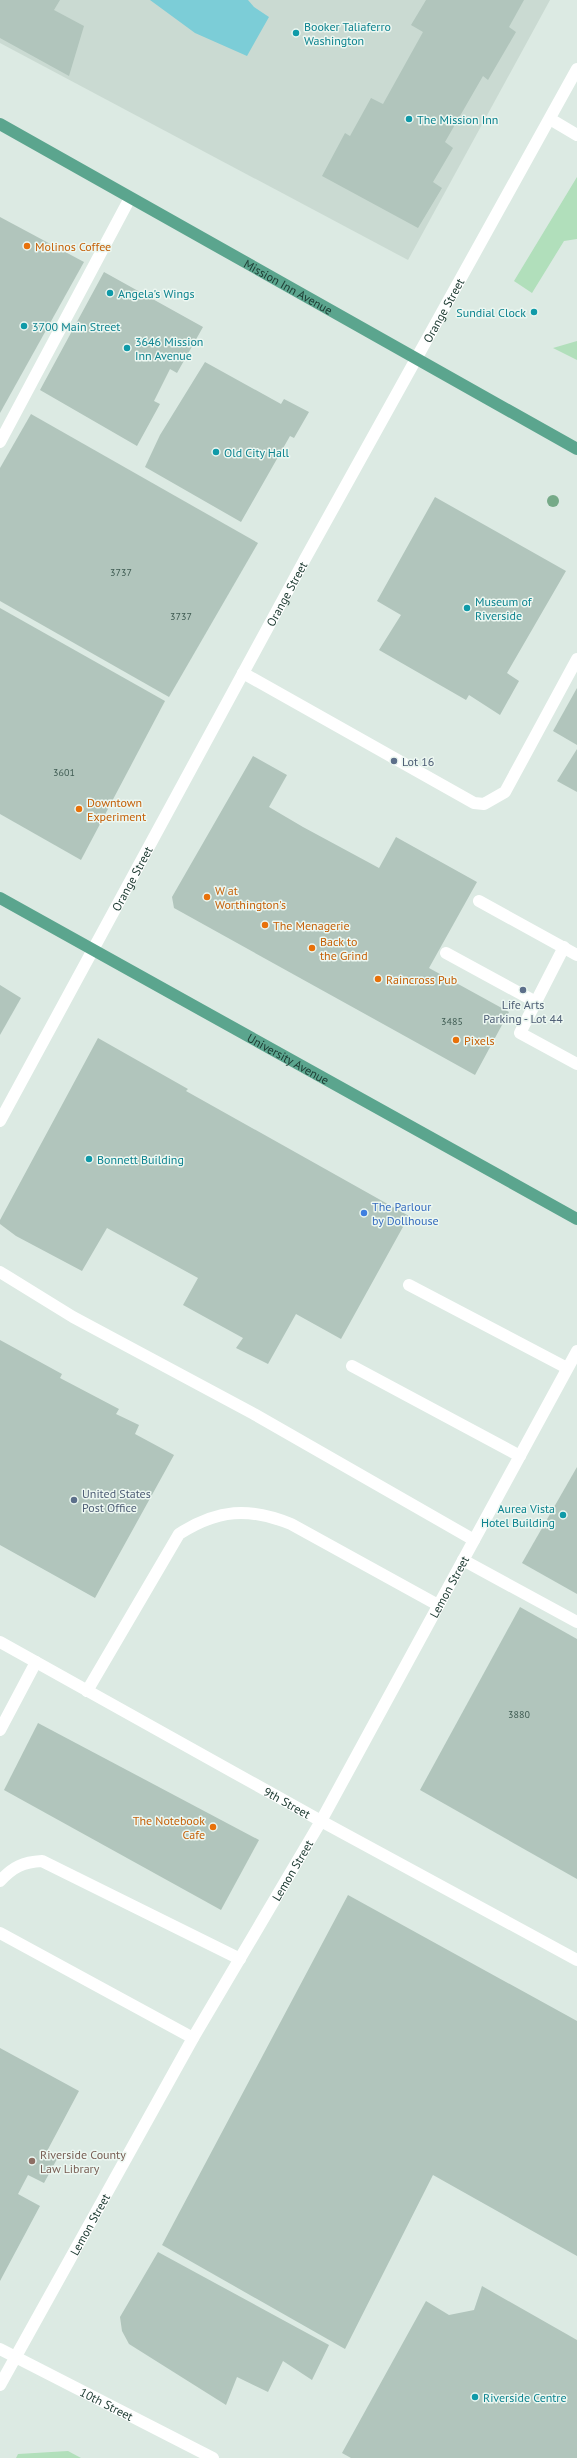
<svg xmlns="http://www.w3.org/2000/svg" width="577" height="2458" font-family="'PT Sans',sans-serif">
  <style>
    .built { fill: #cadad2 }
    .green { fill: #b1dfbb }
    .water { fill: #7ccdd7 }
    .building { fill: #b1c5bc }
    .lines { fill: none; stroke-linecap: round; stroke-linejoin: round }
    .minor { stroke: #fff; stroke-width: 12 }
    .major { stroke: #5ba58e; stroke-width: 12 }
    .tree { fill: #76aa88 }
    .culture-dot { fill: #0f9aa8; stroke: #ecf7f1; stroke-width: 1.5 }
    .food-dot { fill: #e8710a; stroke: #ecf7f1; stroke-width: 1.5 }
    .service-dot { fill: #5c6f8a; stroke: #ecf7f1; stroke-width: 1.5 }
    .shop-dot { fill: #3f7fe0; stroke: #ecf7f1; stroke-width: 1.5 }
    .education-dot { fill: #8d6e63; stroke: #ecf7f1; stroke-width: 1.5 }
    .labels { text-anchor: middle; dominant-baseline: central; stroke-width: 3; stroke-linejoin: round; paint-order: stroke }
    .number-label { font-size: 10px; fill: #415d54 }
    .culture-label { font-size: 12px; fill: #0d838f; stroke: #ecf7f1; text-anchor: start }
    .food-label { font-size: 12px; fill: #c56008; stroke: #ecf7f1; text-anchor: start }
    .street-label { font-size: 12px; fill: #1c3a31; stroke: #ecf7f1 }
    .service-label { font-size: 12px; fill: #4e5e75; stroke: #ecf7f1; text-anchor: start }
    .shop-label { font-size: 12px; fill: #366cbe; stroke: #ecf7f1; text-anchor: start }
    .education-label { font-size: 12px; fill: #785e54; stroke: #ecf7f1; text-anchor: start }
  </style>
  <rect width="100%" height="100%" fill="#dceae3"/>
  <polygon class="built" points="0,0 550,0 408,260 0,43"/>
  <g class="green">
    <polygon points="577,177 577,239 564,241 532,293 514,281"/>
    <polygon points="577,341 577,360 553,348"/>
    <polygon points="68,2451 81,2458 16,2458 18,2454"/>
  </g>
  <polygon class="water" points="150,0 248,0 254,7 269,17 247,56 195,33"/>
  <g class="building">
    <polygon points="0,0 60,0 54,10 84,26 69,76 0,38"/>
    <polygon points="426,0 524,0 509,27 516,32 488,80 483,76 445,142 453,148 433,182 442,188 418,228 322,176 345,133 350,136 371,98 383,104 423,32 411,25"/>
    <polygon points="0,217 84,262 0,413"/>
    <polygon points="104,272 203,327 177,373 170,369 154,401 160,404 137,446 40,390"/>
    <polygon points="205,362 281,404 284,399 309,412 294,438 290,436 241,522 145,467 160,435"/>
    <polygon points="31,414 258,543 169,697 0,601 0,468"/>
    <polygon points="435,497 566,571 507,673 519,681 500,715 469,695 466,700 379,650 401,615 377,601"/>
    <polygon points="0,608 165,701 81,860 0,814"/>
    <polygon points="577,688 577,745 553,731"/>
    <polygon points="577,749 577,792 557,781"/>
    <polygon points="253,756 287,775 269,807 303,827 379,868 396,837 477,882 429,968 509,1012 475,1075 174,908 172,897"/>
    <polygon points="0,985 21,998 0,1035"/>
    <polygon points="98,1038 188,1089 186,1091 409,1216 341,1339 296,1314 268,1364 236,1348 243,1338 183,1305 198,1278 107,1228 82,1271 16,1236 0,1224 0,1220"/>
    <polygon points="0,1340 62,1374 60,1378 119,1409 116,1414 139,1425 135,1434 174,1455 95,1598 0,1545"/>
    <polygon points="577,1467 577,1594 522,1563"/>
    <polygon points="520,1607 577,1639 577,1879 420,1790"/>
    <polygon points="38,1723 259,1840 221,1910 4,1790"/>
    <polygon points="348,1895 577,2021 577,2256 433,2175 345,2349 162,2245"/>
    <polygon points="0,2048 79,2091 46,2153 57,2159 44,2183 28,2175 18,2194 40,2206 0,2281"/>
    <polygon points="158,2252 329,2345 312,2380 283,2361 268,2392 237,2377 226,2405 129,2344 122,2331 120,2317"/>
    <polygon points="482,2286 577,2340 577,2458 351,2458 342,2453 426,2301 449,2315 474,2310"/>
  </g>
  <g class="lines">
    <g class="minor">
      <polyline points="550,119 577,135"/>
      <polyline points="0,442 130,198"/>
      <polyline points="243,673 474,803 484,804 505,792 577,659"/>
      <polyline points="479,901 577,955"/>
      <polyline points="564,947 520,1033 577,1064"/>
      <polyline points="446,953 536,1002"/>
      <path id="s1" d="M0 1121 305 559 577 69"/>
      <polyline points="0,1272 73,1317 254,1414 474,1540"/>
      <polyline points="409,1285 567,1368"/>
      <polyline points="352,1366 520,1456"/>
      <polyline points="463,1560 577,1622"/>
      <path id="s2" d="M0 1642 321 1821 577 1960"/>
      <path d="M87 1691 179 1534C218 1509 249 1507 291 1524L438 1605"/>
      <polyline points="0,1730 36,1662"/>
      <path d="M0 1881C13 1867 23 1862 42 1861L240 1959"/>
      <polyline points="0,1933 193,2038"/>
      <path id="s3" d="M0 2349 213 2458"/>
      <path id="s4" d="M0 2385 193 2038 321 1821 577 1351"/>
    </g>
    <g class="major">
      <path id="s5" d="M0 124 577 449"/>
      <path id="s6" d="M0 898 577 1219"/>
    </g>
  </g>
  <circle class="tree" cx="553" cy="501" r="6"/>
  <g class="culture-dot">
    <circle cx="296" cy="33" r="4"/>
    <circle cx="409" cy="119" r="4"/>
    <circle cx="110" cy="293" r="4"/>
    <circle cx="534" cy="312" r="4"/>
    <circle cx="24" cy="326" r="4"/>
    <circle cx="127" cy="348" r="4"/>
    <circle cx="216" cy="452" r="4"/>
    <circle cx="467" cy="608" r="4"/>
    <circle cx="89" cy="1159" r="4"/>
    <circle cx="563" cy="1515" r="4"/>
    <circle cx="475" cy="2397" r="4"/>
  </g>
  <g class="food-dot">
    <circle cx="27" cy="246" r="4"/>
    <circle cx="79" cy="809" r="4"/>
    <circle cx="207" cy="897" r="4"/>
    <circle cx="265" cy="925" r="4"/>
    <circle cx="312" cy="948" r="4"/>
    <circle cx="378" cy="979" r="4"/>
    <circle cx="456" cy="1040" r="4"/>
    <circle cx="213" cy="1827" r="4"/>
  </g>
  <g class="service-dot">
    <circle cx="394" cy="761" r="4"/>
    <circle cx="523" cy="990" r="4"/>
    <circle cx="74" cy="1500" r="4"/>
  </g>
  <circle class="shop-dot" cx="364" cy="1213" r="4"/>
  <circle class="education-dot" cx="32" cy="2161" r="4"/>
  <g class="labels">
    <g class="number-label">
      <text x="121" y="572">3737</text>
      <text x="181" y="616">3737</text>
      <text x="64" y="772">3601</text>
      <text x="452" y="1021">3485</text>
      <text x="519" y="1714">3880</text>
    </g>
    <g class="culture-label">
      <text x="304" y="26">Booker Taliaferro<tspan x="304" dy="14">Washington</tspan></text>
      <text x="417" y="119">The Mission Inn</text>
      <text x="118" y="293">Angela's Wings</text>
      <text x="526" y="312" text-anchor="end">Sundial Clock</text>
      <text x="32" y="326">3700 Main Street</text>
      <text x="135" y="341">3646 Mission<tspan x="135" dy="14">Inn Avenue</tspan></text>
      <text x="224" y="452">Old City Hall</text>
      <text x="475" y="601">Museum of<tspan x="475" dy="14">Riverside</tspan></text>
      <text x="97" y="1159">Bonnett Building</text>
      <text x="555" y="1508" text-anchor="end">Aurea Vista<tspan x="555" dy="14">Hotel Building</tspan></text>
      <text x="483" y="2397">Riverside Centre</text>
    </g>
    <g class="food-label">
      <text x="35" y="246">Molinos Coffee</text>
      <text x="87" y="802">Downtown<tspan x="87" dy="14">Experiment</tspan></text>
      <text x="215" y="890">W at<tspan x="215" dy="14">Worthington's</tspan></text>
      <text x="273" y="925">The Menagerie</text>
      <text x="320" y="941">Back to<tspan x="320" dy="14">the Grind</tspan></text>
      <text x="386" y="979">Raincross Pub</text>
      <text x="464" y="1040">Pixels</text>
      <text x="205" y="1820" text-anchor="end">The Notebook<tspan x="205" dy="14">Cafe</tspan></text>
    </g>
    <g class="street-label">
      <text stroke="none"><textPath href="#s5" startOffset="331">Mission Inn Avenue</textPath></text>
      <text stroke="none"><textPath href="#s1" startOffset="924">Orange Street</textPath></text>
      <text stroke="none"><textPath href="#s1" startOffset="600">Orange Street</textPath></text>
      <text stroke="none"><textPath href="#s1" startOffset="276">Orange Street</textPath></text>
      <text stroke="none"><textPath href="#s6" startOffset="330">University Avenue</textPath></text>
      <text stroke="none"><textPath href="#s4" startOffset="916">Lemon Street</textPath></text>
      <text stroke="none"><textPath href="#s2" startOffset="329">9th Street</textPath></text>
      <text stroke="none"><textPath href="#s4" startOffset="592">Lemon Street</textPath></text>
      <text stroke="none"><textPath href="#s4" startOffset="184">Lemon Street</textPath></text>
      <text stroke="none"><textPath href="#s3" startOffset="120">10th Street</textPath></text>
    </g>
    <g class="service-label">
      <text x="402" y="761">Lot 16</text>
      <text x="523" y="1004" text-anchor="middle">Life Arts<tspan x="523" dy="14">Parking - Lot 44</tspan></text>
      <text x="82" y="1493">United States<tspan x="82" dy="14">Post Office</tspan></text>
    </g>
    <g class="shop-label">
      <text x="372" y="1206">The Parlour<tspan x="372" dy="14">by Dollhouse</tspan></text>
    </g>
    <g class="education-label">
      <text x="40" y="2154">Riverside County<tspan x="40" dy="14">Law Library</tspan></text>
    </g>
  </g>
</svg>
